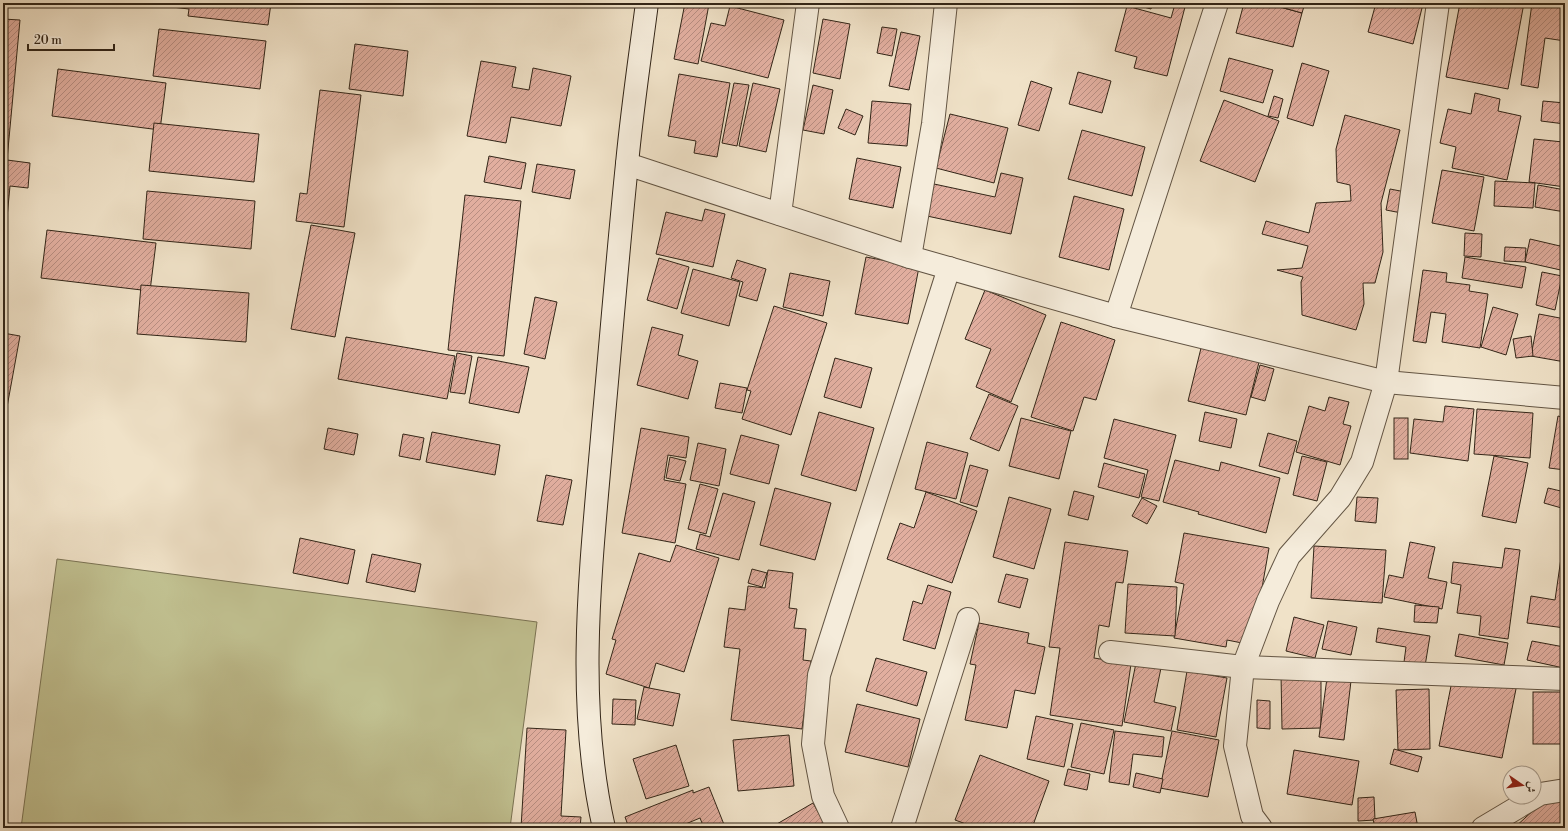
<svg xmlns="http://www.w3.org/2000/svg" width="1568" height="831" font-family="'Libre Bodoni',Amiri,serif">
  <style>
    .green { fill: #c1c191; stroke: #7a7354 }
    .building { fill: url(#building-hatch); stroke: #322517 }
    .lines { fill: none; stroke-linecap: round; stroke-linejoin: round }
    .street-casing { stroke: #625443; stroke-width: 24 }
    .secondary-casing { stroke: #322517; stroke-width: 24 }
    .street { stroke: #f5ecdb; stroke-width: 22 }
    .secondary { stroke: #f5ecdb; stroke-width: 22 }
  </style>
  <defs>
    <pattern id="building-hatch" width="6" height="6" patternUnits="userSpaceOnUse"><rect width="6" height="6" fill="#e1ae9f"/><path d="M-1 1l2-2M0 6l6-6M5 7l2-2" fill="none" stroke="#b78d81"/></pattern>
  </defs>
  <rect width="100%" height="100%" fill="#f0e2c8"/>
  <filter id="stains"><feTurbulence type="fractalNoise" baseFrequency=".005" numOctaves="4"/><feColorMatrix values="0 0 0 0 .2 0 0 0 0 .09 0 0 0 0 .02 0 0 0 .5 -.17"/></filter>
  <radialGradient id="worn" r=".72"><stop offset=".6" stop-color="#630" stop-opacity="0"/><stop offset="1" stop-color="#630" stop-opacity=".3"/></radialGradient>
  <polygon class="green" points="57,559 537,622 510,828 21,828"/>
  <g class="building">
    <polygon points="138,3 271,3 268,25 188,16 189,9"/>
    <polygon points="685,3 709,4 698,64 674,59"/>
    <polygon points="1129,3 1153,3 1151,9"/>
    <polygon points="1244,3 1265,3 1302,13 1293,47 1236,33"/>
    <polygon points="1278,3 1305,3 1302,13 1277,6"/>
    <polygon points="1376,3 1423,4 1413,44 1368,32"/>
    <polygon points="1460,3 1524,3 1508,89 1446,77"/>
    <polygon points="1532,3 1565,3 1565,41 1545,38 1538,88 1521,85"/>
    <polygon points="1175,4 1185,7 1167,76 1134,68 1137,57 1115,51 1127,6 1171,18"/>
    <polygon points="730,6 784,20 768,78 701,61 711,23 725,26"/>
    <polygon points="3,19 20,20 7,160 30,163 28,188 10,186 3,260"/>
    <polygon points="823,19 850,24 840,79 813,73"/>
    <polygon points="882,27 897,29 892,56 877,53"/>
    <polygon points="159,29 266,41 260,89 153,76"/>
    <polygon points="901,32 920,36 909,90 889,86"/>
    <polygon points="355,44 408,51 403,96 349,89"/>
    <polygon points="1229,58 1273,70 1263,103 1220,91"/>
    <polygon points="481,61 516,67 512,87 529,90 533,68 571,76 561,126 511,117 506,143 467,136"/>
    <polygon points="1302,63 1329,71 1313,126 1287,118"/>
    <polygon points="58,69 166,83 160,130 52,116"/>
    <polygon points="1078,72 1111,81 1102,113 1069,104"/>
    <polygon points="679,74 730,83 717,157 694,153 696,141 668,136"/>
    <polygon points="1031,81 1052,88 1039,131 1018,125"/>
    <polygon points="734,83 749,85 737,146 722,143"/>
    <polygon points="753,83 780,89 766,152 739,146"/>
    <polygon points="813,85 833,90 824,134 803,130"/>
    <polygon points="320,90 361,95 344,227 296,221 300,193 307,194"/>
    <polygon points="1475,93 1500,99 1498,111 1521,116 1507,180 1452,168 1456,147 1440,143 1448,109 1471,114"/>
    <polygon points="1274,96 1283,99 1278,118 1268,116"/>
    <polygon points="1224,100 1279,121 1255,182 1200,161"/>
    <polygon points="872,101 911,104 907,146 868,143"/>
    <polygon points="1543,101 1565,103 1565,124 1541,121"/>
    <polygon points="846,109 863,116 855,135 838,128"/>
    <polygon points="950,114 1008,128 994,183 936,168"/>
    <polygon points="1345,115 1400,130 1381,203 1383,252 1375,283 1363,283 1364,304 1356,330 1302,315 1301,282 1303,277 1277,270 1302,268 1308,246 1262,234 1266,221 1309,233 1316,203 1351,201 1350,185 1337,182 1336,149"/>
    <polygon points="154,123 259,134 254,182 149,171"/>
    <polygon points="1565,124 1565,187 1529,182 1534,139 1563,142"/>
    <polygon points="1082,130 1145,147 1132,196 1068,179"/>
    <polygon points="489,156 526,163 521,189 484,182"/>
    <polygon points="857,158 901,167 893,208 849,199"/>
    <polygon points="537,164 575,170 570,199 532,192"/>
    <polygon points="1442,170 1484,177 1474,231 1432,223"/>
    <polygon points="1001,173 1023,178 1011,234 927,216 934,184 995,197"/>
    <polygon points="1495,181 1535,183 1533,208 1494,206"/>
    <polygon points="1538,185 1565,190 1565,212 1535,207"/>
    <polygon points="1390,189 1416,194 1412,215 1386,210"/>
    <polygon points="147,191 255,201 251,249 143,239"/>
    <polygon points="465,195 521,201 504,356 448,350"/>
    <polygon points="1074,196 1124,209 1109,270 1059,257"/>
    <polygon points="705,209 725,214 713,267 656,254 666,212 702,221"/>
    <polygon points="311,225 355,233 335,337 291,329"/>
    <polygon points="1565,225 1565,271 1525,262 1530,239 1560,246"/>
    <polygon points="47,230 156,243 150,291 41,278"/>
    <polygon points="1465,233 1482,234 1481,257 1464,256"/>
    <polygon points="1505,247 1526,248 1525,262 1504,261"/>
    <polygon points="866,257 919,267 908,324 855,314"/>
    <polygon points="1465,257 1526,267 1522,288 1462,278"/>
    <polygon points="659,258 689,267 677,309 647,300"/>
    <polygon points="737,260 766,269 757,301 739,296 743,282 731,278"/>
    <polygon points="693,269 740,282 729,326 681,313"/>
    <polygon points="1423,270 1447,273 1446,282 1470,285 1469,291 1488,294 1480,348 1442,342 1446,314 1431,312 1426,343 1413,341"/>
    <polygon points="1542,272 1562,276 1555,310 1536,305"/>
    <polygon points="790,273 830,281 823,316 783,307"/>
    <polygon points="141,285 249,293 246,342 137,334"/>
    <polygon points="985,290 1046,315 1011,402 976,387 991,349 965,339"/>
    <polygon points="535,297 557,302 545,359 524,354"/>
    <polygon points="774,306 827,323 791,435 742,419 751,391 747,390"/>
    <polygon points="1493,307 1518,314 1506,355 1481,347"/>
    <polygon points="1539,314 1565,319 1565,362 1531,356"/>
    <polygon points="1061,322 1115,340 1096,400 1084,397 1073,431 1031,417"/>
    <polygon points="652,327 683,335 678,355 698,361 688,399 637,385"/>
    <polygon points="3,333 20,336 5,418 3,418"/>
    <polygon points="1531,336 1533,356 1516,358 1513,339"/>
    <polygon points="346,337 455,356 447,399 338,379"/>
    <polygon points="1202,344 1260,358 1246,415 1188,401"/>
    <polygon points="457,353 472,356 465,394 450,392"/>
    <polygon points="478,357 529,367 519,413 469,403"/>
    <polygon points="835,358 872,368 861,408 824,397"/>
    <polygon points="1260,365 1274,369 1265,401 1251,397"/>
    <polygon points="720,383 747,388 742,413 715,408"/>
    <polygon points="989,394 1018,406 999,451 970,439"/>
    <polygon points="1329,397 1349,402 1343,424 1351,426 1340,465 1296,452 1309,406 1325,411"/>
    <polygon points="1445,406 1474,409 1468,461 1410,453 1414,419 1443,422"/>
    <polygon points="1477,409 1533,413 1530,458 1474,454"/>
    <polygon points="819,412 874,428 856,491 801,475"/>
    <polygon points="1205,412 1237,419 1231,448 1199,441"/>
    <polygon points="1558,416 1565,418 1565,470 1549,468"/>
    <polygon points="1021,418 1071,431 1059,479 1009,466"/>
    <rect x="1394" y="418" width="14" height="41"/>
    <polygon points="1114,419 1176,435 1159,501 1141,497 1148,470 1104,458"/>
    <polygon points="328,428 358,434 354,455 324,449"/>
    <polygon points="641,428 689,437 686,458 668,455 664,480 686,484 675,543 622,533"/>
    <polygon points="432,432 500,445 495,475 426,462"/>
    <polygon points="1268,433 1297,441 1288,474 1259,466"/>
    <polygon points="403,434 424,438 420,460 399,456"/>
    <polygon points="741,435 779,445 769,484 730,474"/>
    <polygon points="927,442 968,453 956,499 915,489"/>
    <polygon points="698,443 726,449 719,486 690,480"/>
    <polygon points="1302,456 1327,462 1317,501 1293,495"/>
    <polygon points="1494,456 1528,463 1516,523 1482,516"/>
    <polygon points="670,457 686,461 680,481 666,478"/>
    <polygon points="1175,460 1219,471 1221,462 1280,478 1266,533 1198,514 1199,512 1163,502"/>
    <polygon points="1104,463 1145,474 1139,498 1098,487"/>
    <polygon points="970,465 988,470 977,507 960,502"/>
    <polygon points="546,475 572,480 563,525 537,521"/>
    <polygon points="700,484 718,489 706,534 688,529"/>
    <polygon points="775,488 831,503 815,560 760,545"/>
    <polygon points="1548,488 1565,492 1565,509 1544,503"/>
    <polygon points="1074,491 1094,496 1088,520 1068,515"/>
    <polygon points="926,492 977,511 952,583 887,559 900,523 914,528"/>
    <polygon points="723,493 755,502 739,560 696,549 700,534 710,537"/>
    <polygon points="1009,497 1051,509 1034,569 993,557"/>
    <polygon points="1357,497 1378,498 1376,523 1355,521"/>
    <polygon points="1142,498 1157,506 1147,524 1132,516"/>
    <polygon points="1184,533 1269,548 1252,645 1227,640 1226,647 1174,638 1184,584 1175,582"/>
    <polygon points="300,538 355,550 348,584 293,573"/>
    <polygon points="1065,542 1128,551 1123,583 1116,582 1109,627 1099,625 1094,658 1131,664 1122,726 1050,715 1060,648 1049,647"/>
    <polygon points="1410,542 1435,547 1428,578 1447,582 1442,609 1384,597 1389,575 1403,578"/>
    <polygon points="676,545 719,558 684,672 656,663 649,688 606,674 616,640 612,639 639,553 670,562"/>
    <polygon points="1314,546 1386,550 1382,603 1311,598"/>
    <polygon points="1505,548 1520,550 1508,639 1479,635 1481,616 1457,613 1461,585 1451,583 1453,562 1502,568"/>
    <polygon points="372,554 421,564 415,592 366,582"/>
    <polygon points="1561,558 1565,559 1565,628 1527,623 1531,596 1555,600"/>
    <polygon points="752,569 767,573 762,587 748,583"/>
    <polygon points="768,570 793,573 789,608 797,609 794,628 806,629 803,660 811,661 802,729 731,720 740,649 724,647 729,608 745,610 748,586 765,588"/>
    <polygon points="1006,574 1028,579 1020,608 998,602"/>
    <polygon points="1128,584 1177,587 1175,636 1125,633"/>
    <polygon points="928,585 951,592 935,649 903,640 913,601 922,604"/>
    <polygon points="1415,605 1439,607 1437,623 1414,622"/>
    <polygon points="1294,617 1324,625 1315,658 1286,651"/>
    <polygon points="1328,621 1357,627 1351,655 1322,649"/>
    <polygon points="979,623 1029,633 1027,643 1045,647 1035,694 1015,690 1007,728 965,720 976,665 970,664"/>
    <polygon points="1378,628 1430,636 1425,666 1404,662 1406,647 1376,642"/>
    <polygon points="1459,634 1508,643 1504,665 1455,656"/>
    <polygon points="1532,641 1564,647 1565,641 1565,670 1559,669 1559,667 1527,660"/>
    <polygon points="876,658 927,672 917,706 866,691"/>
    <polygon points="1136,663 1161,668 1154,702 1176,707 1171,731 1124,722"/>
    <polygon points="1187,671 1227,678 1216,737 1177,730"/>
    <polygon points="1454,671 1517,684 1502,758 1439,746"/>
    <polygon points="1321,673 1321,728 1282,729 1281,674"/>
    <polygon points="1327,678 1351,681 1344,740 1319,737"/>
    <polygon points="644,687 680,694 673,726 637,719"/>
    <polygon points="1429,689 1430,749 1398,750 1396,690"/>
    <rect x="1533" y="692" width="32" height="52"/>
    <polygon points="613,699 636,700 635,725 612,724"/>
    <polygon points="1257,700 1270,701 1270,729 1257,728"/>
    <polygon points="857,704 920,719 908,767 845,752"/>
    <polygon points="1036,716 1073,724 1064,767 1027,759"/>
    <polygon points="1081,723 1114,730 1104,774 1071,767"/>
    <polygon points="527,728 566,730 561,816 581,817 580,828 521,828"/>
    <polygon points="1115,731 1164,737 1162,757 1133,754 1129,785 1109,782"/>
    <polygon points="1172,731 1219,740 1208,797 1160,788"/>
    <polygon points="789,735 794,786 738,791 733,740"/>
    <polygon points="676,745 689,786 646,799 633,759"/>
    <polygon points="1394,749 1422,757 1418,772 1390,764"/>
    <polygon points="1294,750 1359,761 1352,805 1287,794"/>
    <polygon points="980,755 1049,781 1032,828 977,828 955,820"/>
    <polygon points="1068,769 1090,774 1087,790 1064,785"/>
    <polygon points="1136,773 1163,779 1160,793 1133,787"/>
    <polygon points="709,787 725,827 704,828 700,818 676,828 629,828 625,817 693,790 693,793"/>
    <polygon points="1559,787 1565,793 1565,828 1514,828"/>
    <polygon points="1374,797 1375,820 1358,821 1358,798"/>
    <polygon points="813,803 827,828 770,828"/>
    <polygon points="1415,812 1418,828 1375,828 1373,819"/>
    <polygon points="1053,825 1064,828 1052,828"/>
  </g>
  <g class="lines">
    <g class="street-casing">
      <g id="street">
        <polyline points="627,164 910,257 1116,316 1386,382 1565,398"/>
        <polyline points="780,214 808,3"/>
        <polyline points="910,257 933,124 946,3"/>
        <polyline points="1116,316 1217,3"/>
        <polyline points="1110,652 1243,667 1565,679"/>
        <polyline points="838,828 823,796 813,744 819,675 949,268"/>
        <polyline points="902,828 968,619"/>
        <polyline points="1261,828 1252,816 1235,746 1243,667 1268,601 1289,556 1340,498 1362,462 1386,382 1438,3"/>
        <polyline points="1483,828 1540,794 1565,790"/>
      </g>
    </g>
    <g class="secondary-casing">
      <path id="secondary" d="M604 828C574 697 592 558 603 426 611 339 618 251 627 164 632 110 640 57 647 3"/>
    </g>
    <use href="#street" class="street"/>
    <use href="#secondary" class="secondary"/>
  </g>
  <rect width="1568" height="831" fill="none" stroke="#f0e2c8" stroke-width="16"/>
  <rect x="4" y="4" width="1560" height="823" fill="none" stroke="#322517" stroke-width="2"/>
  <rect x="8" y="8" width="1552" height="815" fill="none" stroke="#322517"/>
  <g transform="translate(1522 785) rotate(103)"><circle r="19" fill="#f5ecdb" stroke="#a79c8d"/>
  <path d="M0-3L7 15L0 10L-7 15Z" fill="#8f2418"/>
  <text y="-6" font-size="11" font-weight="bold" text-anchor="middle" fill="#322517">ش</text>
  </g>
  <path d="M28 44v6h86v-6" fill="none" stroke="#322517" stroke-width="2"/>
  <text x="34" y="44" font-size="12" fill="#322517" stroke="#f5ecdb" stroke-width="3" paint-order="stroke">20 m</text>
  <rect width="100%" height="100%" filter="url(#stains)"/>
  <rect width="100%" height="100%" fill="url(#worn)"/>
</svg>
